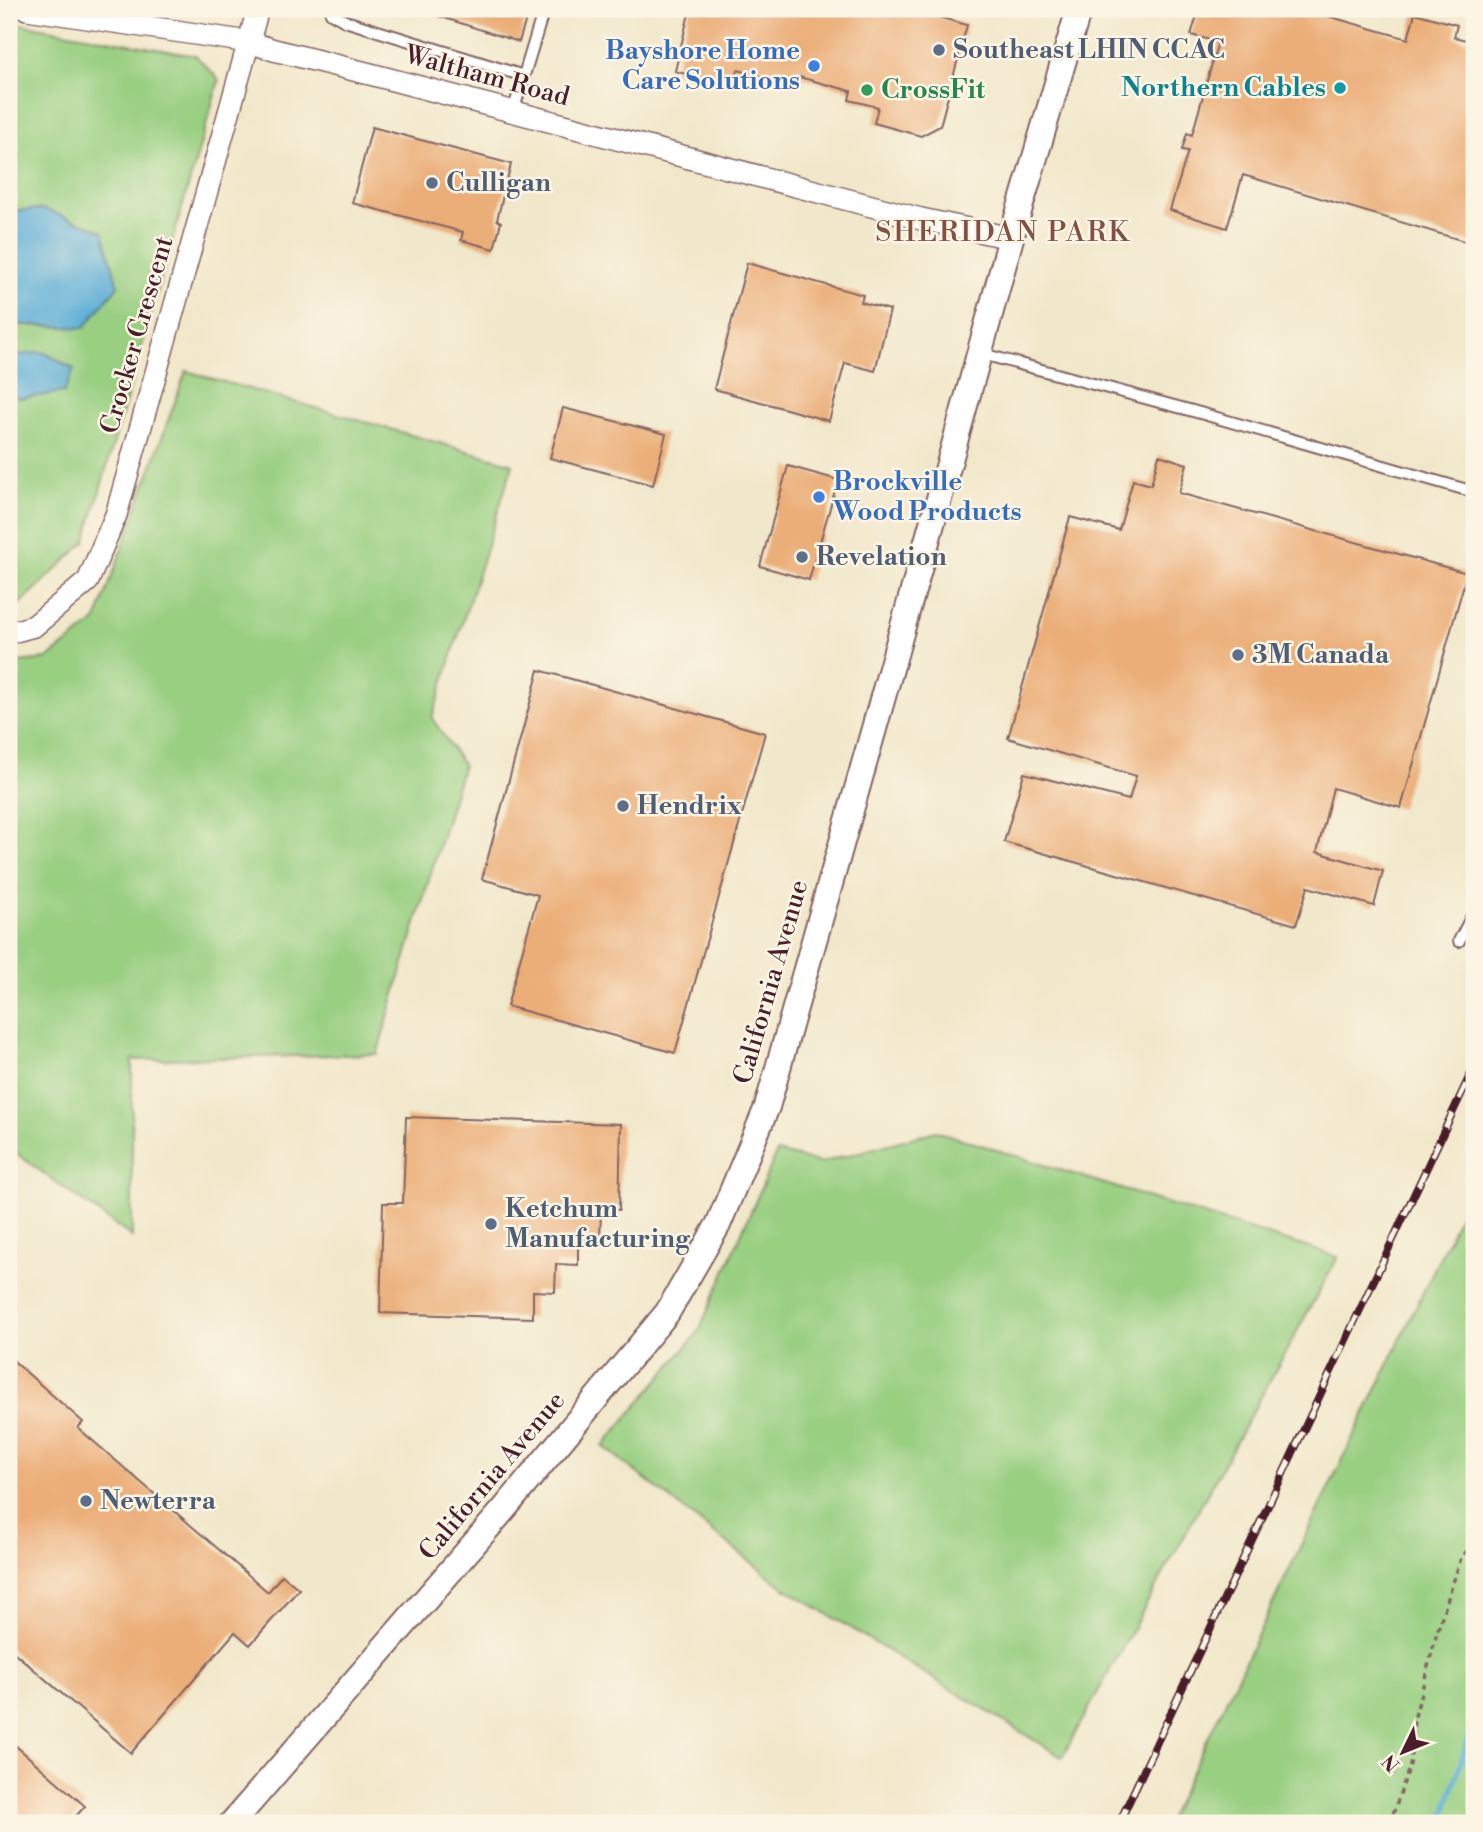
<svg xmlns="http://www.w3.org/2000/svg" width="1483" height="1832" font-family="'Libre Bodoni',serif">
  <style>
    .green { fill: #98cf81; stroke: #717756; stroke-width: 2 }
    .water { fill: #5baed6; stroke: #526680; stroke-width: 2 }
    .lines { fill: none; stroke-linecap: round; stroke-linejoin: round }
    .stream { stroke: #5baed6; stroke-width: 5 }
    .building { fill: #ebae78 }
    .service-casing { stroke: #846563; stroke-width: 14 }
    .minor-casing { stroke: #846563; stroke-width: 24 }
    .tertiary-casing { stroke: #846563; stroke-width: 28 }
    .path { stroke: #846563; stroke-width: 3.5; stroke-dasharray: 5 5; stroke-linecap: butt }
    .service { stroke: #fff; stroke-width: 10 }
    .minor { stroke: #fff; stroke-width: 21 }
    .tertiary { stroke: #fff; stroke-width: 24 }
    .rail-casing { stroke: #4a1f2b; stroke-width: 8 }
    .rail { stroke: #fcf5e5; stroke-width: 5; stroke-dasharray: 16; stroke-linecap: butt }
    .service-dot { fill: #5c6f8a; stroke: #fcf5e5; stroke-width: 2.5 }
    .shop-dot { fill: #3f7fe0; stroke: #fcf5e5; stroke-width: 2.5 }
    .culture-dot { fill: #0f9aa8; stroke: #fcf5e5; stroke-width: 2.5 }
    .leisure-dot { fill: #2e9e5b; stroke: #fcf5e5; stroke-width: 2.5 }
    .labels { text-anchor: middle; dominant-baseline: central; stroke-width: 5; stroke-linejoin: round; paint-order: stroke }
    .service-label { font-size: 26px; font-weight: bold; fill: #4e5e75; stroke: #fcf5e5; text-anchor: start }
    .shop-label { font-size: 26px; font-weight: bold; fill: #366cbe; stroke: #fcf5e5; text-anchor: end }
    .street-label { font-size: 26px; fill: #4a1f2b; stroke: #fcf5e5 }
    .culture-label { font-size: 26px; font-weight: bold; fill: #0d838f; stroke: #fcf5e5; text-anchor: end }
    .leisure-label { font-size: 26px; font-weight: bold; fill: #27864d; stroke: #fcf5e5; text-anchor: start }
    .neighbourhood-label { font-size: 28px; letter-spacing: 2px; fill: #825146; stroke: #fcf5e5 }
  </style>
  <rect width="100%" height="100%" fill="#fcf5e5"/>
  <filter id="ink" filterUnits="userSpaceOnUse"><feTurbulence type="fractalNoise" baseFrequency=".0143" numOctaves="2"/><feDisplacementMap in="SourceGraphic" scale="14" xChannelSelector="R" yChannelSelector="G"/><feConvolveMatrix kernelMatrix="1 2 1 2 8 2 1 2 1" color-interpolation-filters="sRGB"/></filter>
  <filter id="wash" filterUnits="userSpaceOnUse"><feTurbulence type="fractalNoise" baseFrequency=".00686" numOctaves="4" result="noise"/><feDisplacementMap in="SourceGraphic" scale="28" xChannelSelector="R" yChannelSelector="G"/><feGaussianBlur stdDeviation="1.57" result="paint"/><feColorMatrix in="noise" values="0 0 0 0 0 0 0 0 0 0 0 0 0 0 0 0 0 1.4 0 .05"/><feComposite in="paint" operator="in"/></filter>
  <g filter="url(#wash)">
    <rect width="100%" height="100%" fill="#f1e7ca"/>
    <g class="green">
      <polygon points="9,22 196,56 219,80 85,542 21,603 9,605 9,397 23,398 43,353 9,356 9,324 84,328 44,209 9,211"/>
      <polygon points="186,371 513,464 432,718 463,765 377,1054 132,1060 132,1237 9,1148 9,663 47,659 96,621"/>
      <polygon points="936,1131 1338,1257 1062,1757 783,1587 603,1446 698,1333 777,1152 820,1163"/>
      <polygon points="1474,1183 1474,1823 1167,1823 1443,1251"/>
    </g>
    <g class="water">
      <polygon points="44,209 103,231 118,286 84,328 9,324 9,211"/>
      <polygon points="43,352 74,369 64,392 23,398 9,397 9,356"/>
    </g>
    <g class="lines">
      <polyline class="stream" points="1442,1823 1474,1719"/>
    </g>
    <g id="blocks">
      <g class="building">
        <polygon points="426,9 529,9 519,42 426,12"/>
        <polygon points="690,9 909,9 967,25 940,126 921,136 874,123 878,107 849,100 851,91 799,77 797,86 738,70 733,87 675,71"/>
        <polygon points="1199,9 1303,9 1408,39 1415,13 1457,25 1454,37 1474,42 1474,244 1243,175 1227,228 1170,210 1188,151 1182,150 1187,133 1192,135 1218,42 1191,35"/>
        <polygon points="372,127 511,164 497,220 501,222 494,249 461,240 463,232 352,203"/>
        <polygon points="747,263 863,295 861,302 890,310 875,371 845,363 829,421 714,389"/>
        <polygon points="563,408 666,434 653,485 550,458"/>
        <polygon points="1159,455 1187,464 1179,493 1467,573 1401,808 1333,788 1317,852 1383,871 1374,906 1308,887 1296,925 1004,842 1024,773 1129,800 1136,776 1008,738 1070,517 1119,530 1133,480 1151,485"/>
        <polygon points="788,466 838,480 809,580 760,566"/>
        <polygon points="539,670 765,733 675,1053 507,1006 538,895 482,879"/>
        <polygon points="406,1117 621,1124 619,1210 601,1209 600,1240 578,1239 578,1265 556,1264 555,1292 533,1291 533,1318 380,1313 383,1203 403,1203"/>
        <polygon points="9,1357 83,1422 78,1428 268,1592 282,1575 299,1589 250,1645 235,1632 131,1753 9,1648"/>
        <polygon points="9,1740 85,1806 70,1823 9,1823"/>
      </g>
    </g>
  </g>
  <g filter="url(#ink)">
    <use href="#blocks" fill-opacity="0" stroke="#846563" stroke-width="2"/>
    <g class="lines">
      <g class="service-casing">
        <g id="service">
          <polyline points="330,9 331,13 345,21 524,76"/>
          <polyline points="513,112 544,9"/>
          <polyline points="979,353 1200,413 1474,492"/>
          <polyline points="1459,941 1474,912"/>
        </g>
      </g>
      <g class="minor-casing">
        <g id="minor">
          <polyline points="27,9 249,42 274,50 374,75 921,219 1011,238"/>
          <polyline points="9,633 34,626 88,581 116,515 258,9"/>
        </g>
      </g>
      <g class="tertiary-casing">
        <polyline id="tertiary" points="232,1823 505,1508 667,1313 718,1225 767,1107 950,460 1011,238 1079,9"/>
      </g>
      <polyline class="path" points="1390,1823 1410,1765 1414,1720 1437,1632 1461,1558 1467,1551 1474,1548"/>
      <use href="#service" class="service"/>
      <use href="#minor" class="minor"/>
      <use href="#tertiary" class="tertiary"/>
      <g class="rail-casing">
        <polyline id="rail" points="1119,1823 1474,1067"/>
      </g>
      <use href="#rail" class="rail"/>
    </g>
  </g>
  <g class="service-dot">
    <circle cx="939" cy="50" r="7"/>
    <circle cx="432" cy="183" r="7"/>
    <circle cx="802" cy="557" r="7"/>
    <circle cx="1238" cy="655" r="7"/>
    <circle cx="623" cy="806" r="7"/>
    <circle cx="491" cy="1224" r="7"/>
    <circle cx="86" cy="1501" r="7"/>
  </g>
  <g class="shop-dot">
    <circle cx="814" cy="66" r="7"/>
    <circle cx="819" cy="497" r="7"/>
  </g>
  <circle class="culture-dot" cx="1340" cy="88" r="7"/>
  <circle class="leisure-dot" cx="867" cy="90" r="7"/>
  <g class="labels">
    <g class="service-label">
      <text x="953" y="50">Southeast LHIN CCAC</text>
      <text x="446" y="183">Culligan</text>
      <text x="816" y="557">Revelation</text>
      <text x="1252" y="655">3M Canada</text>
      <text x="637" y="806">Hendrix</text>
      <text x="505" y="1209">Ketchum<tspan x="505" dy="30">Manufacturing</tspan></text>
      <text x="100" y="1501">Newterra</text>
    </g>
    <g class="shop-label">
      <text x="800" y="51">Bayshore Home<tspan x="800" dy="30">Care Solutions</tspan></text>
      <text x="833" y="482" text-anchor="start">Brockville<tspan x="833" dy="30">Wood Products</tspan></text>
    </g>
    <g class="street-label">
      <text transform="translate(487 76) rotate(15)">Waltham Road</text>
      <text transform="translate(137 335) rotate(-74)">Crocker Crescent</text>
      <text transform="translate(771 982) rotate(-74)">California Avenue</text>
      <text transform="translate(492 1476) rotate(-50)">California Avenue</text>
    </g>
    <g class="culture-label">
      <text x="1326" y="88">Northern Cables</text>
    </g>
    <g class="leisure-label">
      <text x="881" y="90">CrossFit</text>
    </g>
    <g class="neighbourhood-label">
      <text x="1003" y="232">SHERIDAN PARK</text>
    </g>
  </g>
  <rect width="1483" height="1832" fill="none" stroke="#fcf5e5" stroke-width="35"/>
  <g transform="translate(1403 1752) rotate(227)" stroke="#fcf5e5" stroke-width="5" paint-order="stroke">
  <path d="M0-5L12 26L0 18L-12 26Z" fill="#4a1f2b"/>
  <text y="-10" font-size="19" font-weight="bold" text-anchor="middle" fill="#4a1f2b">N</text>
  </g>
</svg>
